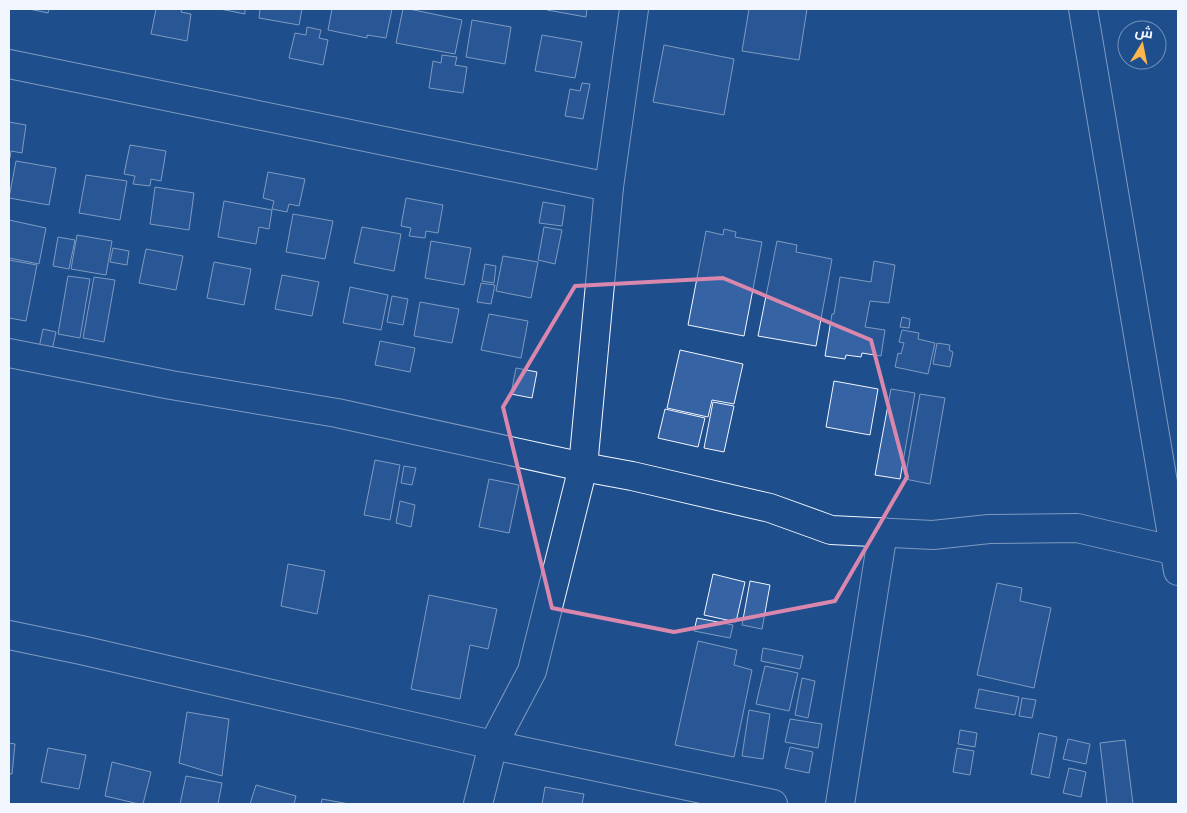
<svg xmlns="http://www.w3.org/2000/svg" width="1187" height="813" font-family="'PT Sans Narrow',Cairo,sans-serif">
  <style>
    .building { fill: #3563a3; stroke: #f2f6ff }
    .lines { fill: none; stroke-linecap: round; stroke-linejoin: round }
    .minor-casing { stroke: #f2f6ff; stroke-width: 30 }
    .minor { stroke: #1f4e8c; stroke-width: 28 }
    .marked { fill: none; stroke: #da87ad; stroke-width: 4; stroke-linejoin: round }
  </style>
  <rect width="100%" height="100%" fill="#1f4e8c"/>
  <g class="building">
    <polygon points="29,9 49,9 48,13"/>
    <polygon points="156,9 182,9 181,12 191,14 187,41 151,34"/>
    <polygon points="220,9 245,9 245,14"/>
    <polygon points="260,9 302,9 299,25 259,18"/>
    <polygon points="332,9 392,9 386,38 367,35 367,38 328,30"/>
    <polygon points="403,9 409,9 462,20 455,54 396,43"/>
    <polygon points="547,9 587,9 586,17 547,10"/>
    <polygon points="749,9 807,9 799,60 742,51"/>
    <polygon points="472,20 511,27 505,64 466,57"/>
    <polygon points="307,27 321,30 319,38 328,40 323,65 289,58 295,33 306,35"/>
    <polygon points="542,35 582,42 575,78 535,71"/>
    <polygon points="664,45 734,59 724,115 653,102"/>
    <polygon points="442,55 457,57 455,65 467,67 463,93 429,88 433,61 441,63"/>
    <polygon points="582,83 590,84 583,119 565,116 570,89 580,91"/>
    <polygon points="9,122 26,125 22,153 11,151 10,158 9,158"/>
    <polygon points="130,145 166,151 161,181 151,179 150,186 133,184 135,176 124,174"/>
    <polygon points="16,161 56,168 49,205 9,198"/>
    <polygon points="268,172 305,179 299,206 289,204 287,212 272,209 274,201 263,198"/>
    <polygon points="86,175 127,181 120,220 79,213"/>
    <polygon points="155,187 194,193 189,230 150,224"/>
    <polygon points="406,198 443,205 438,233 426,231 425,238 409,236 411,228 401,226"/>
    <polygon points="224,201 272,210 269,229 259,227 256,244 218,237"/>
    <polygon points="543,202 565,206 562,226 539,223"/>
    <polygon points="293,214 333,221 325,259 286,252"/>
    <polygon points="9,220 46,228 39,264 9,258"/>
    <polygon points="362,227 401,234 394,271 354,263"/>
    <polygon points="544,227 562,230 555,264 538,260"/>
    <polygon points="724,229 736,232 735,237 762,242 744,336 688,325 706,231 723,235"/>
    <polygon points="77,235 112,241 106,275 71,269"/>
    <polygon points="58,237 75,240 69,269 53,266"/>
    <polygon points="431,241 471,248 464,285 425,278"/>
    <polygon points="777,241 797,245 796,252 832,259 816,346 758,336"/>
    <polygon points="113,248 129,251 127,265 110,262"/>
    <polygon points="146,249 183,256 176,290 139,283"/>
    <polygon points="503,256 538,262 531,298 496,291"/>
    <polygon points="9,260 37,265 26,321 9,318"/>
    <polygon points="874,261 895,265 889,303 870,301 865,327 885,330 881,356 862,353 861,357 846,355 845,359 825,356 832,314 834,314 840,277 871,282"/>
    <polygon points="214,262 251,269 244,305 207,298"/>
    <polygon points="485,264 496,266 494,283 482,281"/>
    <polygon points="282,275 319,282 312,316 275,309"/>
    <polygon points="68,276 90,279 80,338 58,334"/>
    <polygon points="94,277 115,280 104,342 83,338"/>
    <polygon points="481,283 495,285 491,304 477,302"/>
    <polygon points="350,287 388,295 381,330 343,323"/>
    <polygon points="392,296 408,299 403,325 387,322"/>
    <polygon points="420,302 459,309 452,343 414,336"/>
    <polygon points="489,314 528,321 521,358 481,350"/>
    <polygon points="902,317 910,319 909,328 900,327"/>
    <polygon points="43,329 56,332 51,355 38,352"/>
    <polygon points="902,330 919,333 918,339 935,343 928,374 895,367 898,353 901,354 904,343 899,342"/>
    <polygon points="380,341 415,348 410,372 375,365"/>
    <polygon points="937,343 950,345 949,350 953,352 950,367 933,364"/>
    <polygon points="680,350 743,364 734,404 712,400 708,417 667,408"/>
    <polygon points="516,368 537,372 532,398 511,394"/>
    <polygon points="834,381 878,389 870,435 826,427"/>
    <polygon points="891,389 915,393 900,479 875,475"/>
    <polygon points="920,394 945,398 930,484 905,479"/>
    <polygon points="713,402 734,406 724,452 704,448"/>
    <polygon points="665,409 705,418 698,447 658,438"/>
    <polygon points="375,460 400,465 390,520 364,515"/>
    <polygon points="404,466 416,468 412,485 401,483"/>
    <polygon points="489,479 519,485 509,533 479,527"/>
    <polygon points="400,501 415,505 411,527 396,523"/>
    <polygon points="288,564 325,571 317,614 281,606"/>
    <polygon points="713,574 745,582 736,622 704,615"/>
    <polygon points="750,581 770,585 762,629 742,625"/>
    <polygon points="997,583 1022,588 1020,601 1051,608 1034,688 977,675"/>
    <polygon points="429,595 497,609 488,649 470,645 460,699 411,689"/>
    <polygon points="697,618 733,625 730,638 694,631"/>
    <polygon points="698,641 737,650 734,665 752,670 734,757 675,745"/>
    <polygon points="763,648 803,656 800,669 761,661"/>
    <polygon points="765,666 798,673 789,711 756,704"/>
    <polygon points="802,678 815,681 808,718 795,715"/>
    <polygon points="979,689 1019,697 1015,715 975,708"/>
    <polygon points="1022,698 1036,700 1032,718 1019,716"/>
    <polygon points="749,710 770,714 763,759 742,756"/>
    <polygon points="187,712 229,719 222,776 179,763"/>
    <polygon points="790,719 822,724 818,748 785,742"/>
    <polygon points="960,730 977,733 975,747 958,744"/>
    <polygon points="1039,733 1057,737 1049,778 1031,774"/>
    <polygon points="1068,739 1090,744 1086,764 1063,759"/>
    <polygon points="1125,740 1133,804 1107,804 1100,743"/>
    <polygon points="9,743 15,744 12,774 9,774"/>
    <polygon points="790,747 813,752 809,773 785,768"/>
    <polygon points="48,748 86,755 79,789 41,782"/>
    <polygon points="957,748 974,751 970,775 953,772"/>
    <polygon points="112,762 151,772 143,804 139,804 105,796"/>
    <polygon points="1069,768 1086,772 1081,797 1063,793"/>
    <polygon points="186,776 222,783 218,804 180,804"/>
    <polygon points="256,785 296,796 294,804 250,804"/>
    <polygon points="545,787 584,794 582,804 542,804"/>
    <polygon points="322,799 349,804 321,804"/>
  </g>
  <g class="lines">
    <g class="minor-casing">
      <g id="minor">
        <polyline points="1083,9 1178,571"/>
        <polyline points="9,64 609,187"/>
        <polyline points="9,353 171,385 337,413 583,467 632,476 770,508 831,530 933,535 989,529 1077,528 1176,551"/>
        <polyline points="9,635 81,650 493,745 773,804"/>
        <polyline points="478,804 493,745 532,671 583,467 609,187 634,9"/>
        <polyline points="840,804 883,532"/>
      </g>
    </g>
    <use href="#minor" class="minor"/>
  </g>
  <path d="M0 0H1187V813H0ZM723 278 871 340 907 477 835 601 674 632 552 608 503 407 575 286Z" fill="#1f4e8c" fill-opacity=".55" fill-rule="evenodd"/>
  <path class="marked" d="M723 278 871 340 907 477 835 601 674 632 552 608 503 407 575 286Z"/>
  <rect width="1187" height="813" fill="none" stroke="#f2f6ff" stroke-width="20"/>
  <g transform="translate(1142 45) rotate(10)"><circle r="24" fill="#1f4e8c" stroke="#7391ba"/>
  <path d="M0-4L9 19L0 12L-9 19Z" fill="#ffb74d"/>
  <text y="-8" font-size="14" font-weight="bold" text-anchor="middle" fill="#f2f6ff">ش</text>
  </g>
</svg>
